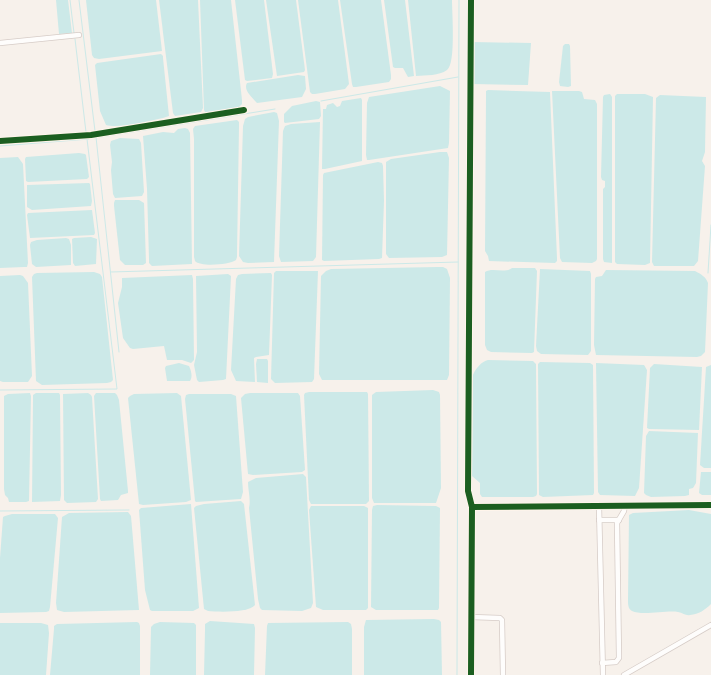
<svg xmlns="http://www.w3.org/2000/svg" width="711" height="675" font-family="'Titillium Web',sans-serif">
  <style>
    .water { fill: #cce9e8 }
    .lines { fill: none; stroke-linecap: round; stroke-linejoin: round }
    .stream { stroke: #cce9e8; stroke-width: 1 }
    .minor-casing { stroke: #d6ccc7; stroke-width: 6 }
    .minor { stroke: #fefdfc; stroke-width: 4.5 }
    .cycleway-casing { stroke: #fff5eb; stroke-width: 8 }
    .cycleway { stroke: #1b5e20; stroke-width: 6 }
  </style>
  <rect width="100%" height="100%" fill="#f7f1eb"/>
  <g class="water">
    <polygon points="56,0 68,0 72,33 59,34"/>
    <polygon points="86,0 156,0 162,51 99,59 94,58 92,55"/>
    <polygon points="159,0 198,0 203,108 201,112 175,116 173,113"/>
    <polygon points="200,0 231,0 242,100 242,104 239,107 208,112 205,112 204,110"/>
    <polygon points="235,0 264,0 273,74 272,78 247,81 245,80"/>
    <polygon points="266,0 296,0 305,70 304,72 277,76"/>
    <polygon points="298,0 338,0 349,84 345,89 315,94 312,94 310,92"/>
    <polygon points="340,0 381,0 391,75 391,79 389,82 356,87 353,87 352,84"/>
    <polygon points="384,0 405,0 414,76 408,77 403,68 395,68 393,67"/>
    <path d="M408 0H452C452 13 456 64 447 70 439 76 426 75 416 76Z"/>
    <polygon points="472,42 531,43 528,85 472,84"/>
    <polygon points="565,44 569,44 570,46 571,86 568,87 560,86 559,82 563,46"/>
    <path d="M161 54 163 56V58L169 116 163 118C149 121 119 129 106 125L100 111 95 65 97 63Z"/>
    <path d="M298 75 305 76 306 89 302 97 257 103C252 97 243 90 247 83Z"/>
    <polygon points="440,86 450,91 449,143 448,148 369,160 367,160 366,155 367,103 369,97"/>
    <polygon points="488,90 550,92 557,258 557,261 555,263 489,261 488,256 485,251 486,95 486,91"/>
    <polygon points="552,91 579,91 582,92 584,99 595,100 597,104 597,259 596,261 592,263 562,262 560,258"/>
    <polygon points="610,94 612,97 612,263 604,262 603,259 603,189 605,187 605,181 602,180 601,177 603,97 604,95"/>
    <polygon points="617,94 645,94 653,97 650,263 645,265 617,264 615,262 615,96"/>
    <polygon points="660,95 706,97 705,152 702,161 705,166 698,261 694,266 654,266 652,262 656,98"/>
    <polygon points="361,98 362,100 362,161 325,169 322,169 323,109 326,109 327,105 333,103 337,107 340,106 342,101"/>
    <polygon points="316,101 320,102 321,116 319,119 285,123 284,122 284,114 292,106"/>
    <polygon points="274,112 277,113 279,121 274,262 248,263 243,262 239,256 243,126 245,119 248,117"/>
    <path d="M237 120 239 122V126L237 257 236 260C229 265 200 267 195 261L194 257V139L193 129 195 126Z"/>
    <polygon points="320,122 316,257 313,261 281,262 279,256 283,131 285,126 291,124"/>
    <polygon points="185,128 188,129 190,133 192,264 152,266 149,263 149,259 147,189 143,136 163,132 174,133 178,129"/>
    <polygon points="120,138 139,139 141,143 144,192 142,196 115,198 113,194 111,170 112,162 110,145 111,141"/>
    <polygon points="440,152 447,152 449,158 447,255 442,257 389,258 386,254 386,162 391,159"/>
    <polygon points="79,153 85,154 86,155 89,177 87,179 28,182 26,181 25,159 26,157"/>
    <polygon points="18,157 23,164 28,263 27,267 24,267 0,268 0,158"/>
    <polygon points="378,162 382,163 383,166 384,201 382,258 379,259 324,261 322,260 323,175 324,173"/>
    <polygon points="89,183 90,184 92,201 91,206 32,210 27,207 27,185"/>
    <polygon points="115,200 139,200 144,203 146,263 143,265 125,265 120,260 114,206 114,203"/>
    <polygon points="92,210 95,233 94,235 30,238 27,215 28,213"/>
    <polygon points="91,237 97,239 96,264 75,266 73,263 72,239 74,238"/>
    <polygon points="66,238 69,239 71,245 71,265 36,267 32,264 30,245 31,242 37,240"/>
    <polygon points="437,267 443,267 447,269 450,278 449,375 447,380 322,380 319,374 321,276 326,271 331,269"/>
    <path d="M512 268H535L537 271 534 352 532 353 491 352 487 350 485 345V272C493 267 504 274 512 268Z"/>
    <polygon points="540,269 590,271 591,274 591,351 588,355 541,354 537,351 536,346"/>
    <path d="M606 270 695 271C701 274 706 277 708 283L705 352 701 356 697 357 596 355 594 345 595 279 596 277 602 276Z"/>
    <polygon points="276,271 318,271 314,379 312,382 275,383 271,379 274,273"/>
    <polygon points="94,272 100,274 102,277 113,380 111,382 107,383 42,385 36,381 32,277 34,274 37,273"/>
    <polygon points="271,273 272,275 269,355 256,357 254,358 255,382 236,381 231,370 236,279 238,275 242,274"/>
    <polygon points="228,274 231,276 226,379 223,380 199,382 197,380 194,365 197,352 196,276"/>
    <polygon points="20,275 23,276 28,283 32,376 28,382 3,382 0,381 0,276"/>
    <polygon points="192,275 193,279 194,360 191,363 182,360 167,360 164,346 133,349 130,348 123,338 118,303 122,287 122,278"/>
    <polygon points="257,359 267,359 268,361 268,383 257,382 256,364"/>
    <path d="M488 360 533 361 536 364 537 494 536 496 533 497H482L480 494V483L472 476 473 375C475 369 482 361 488 360Z"/>
    <polygon points="540,362 590,363 593,365 594,493 593,495 543,497 539,495 538,364"/>
    <path d="M179 363 189 366C191 370 193 377 190 381H167L165 368 166 366Z"/>
    <polygon points="596,363 644,365 647,370 639,488 635,496 600,495 598,492"/>
    <polygon points="654,364 702,367 699,430 649,429 647,428 650,368"/>
    <polygon points="711,365 711,468 704,468 700,465 706,367"/>
    <polygon points="433,390 439,392 440,395 441,488 436,503 374,503 372,498 372,395 376,392"/>
    <polygon points="309,392 367,392 368,394 369,501 366,504 311,504 309,500 304,395 305,393"/>
    <polygon points="30,393 31,396 29,501 26,502 9,502 8,498 5,495 4,489 4,396 8,394"/>
    <polygon points="36,393 59,393 60,395 61,495 60,501 32,502 33,398 33,395"/>
    <polygon points="88,393 91,395 92,397 98,499 96,502 67,503 64,500 63,394"/>
    <polygon points="115,393 117,395 119,400 128,491 128,493 121,495 118,500 101,501 100,499 94,396 96,393"/>
    <polygon points="177,393 181,396 191,500 186,502 143,505 139,504 128,398 130,396 134,394"/>
    <polygon points="250,393 298,393 300,396 305,470 302,472 253,475 248,474 241,398 245,394"/>
    <polygon points="189,394 231,394 236,396 243,492 241,499 196,502 195,501 185,399 186,395"/>
    <polygon points="649,431 698,433 696,483 693,488 689,489 689,495 685,496 651,497 646,495 644,493 646,436"/>
    <polygon points="701,472 711,472 711,495 702,495 699,493"/>
    <path d="M303 474 306 477 313 603 311 608 302 611 262 610 260 608 258 599 249 508C251 499 248 491 248 482L256 478Z"/>
    <path d="M241 501 244 504 255 605C249 613 218 612 208 611L204 609 194 508 196 506 204 504Z"/>
    <polygon points="191,504 199,608 193,611 152,611 150,610 145,590 139,510 141,508"/>
    <polygon points="377,505 436,506 440,508 439,608 438,610 376,610 371,607 372,510 373,506"/>
    <polygon points="311,506 364,506 368,508 368,608 366,610 323,610 316,607 309,510"/>
    <path d="M689 510 711 514V604C705 610 699 614 690 615 686 616 683 613 678 612 667 610 642 616 632 611 628 609 628 604 628 600L629 515 633 513Z"/>
    <polygon points="128,512 131,516 139,610 64,612 57,610 56,603 62,517 69,513"/>
    <polygon points="12,514 55,514 58,518 50,607 49,611 46,612 0,613 0,558 3,517 5,516"/>
    <polygon points="434,619 439,620 441,622 442,675 364,675 364,627 366,620"/>
    <polygon points="210,621 254,624 255,628 254,675 204,675 205,630 205,624"/>
    <polygon points="137,622 139,623 140,626 140,675 50,675 54,629 54,626 57,624"/>
    <polygon points="160,622 194,623 196,625 196,675 150,675 151,627 154,624"/>
    <polygon points="348,622 351,624 352,629 352,675 265,675 267,626 268,623"/>
    <polygon points="0,623 41,623 48,625 49,633 46,675 0,675"/>
  </g>
  <g class="lines">
    <g class="stream">
      <polyline points="70,0 74,33"/>
      <polyline points="79,0 95,131"/>
      <polyline points="75,39 86,132"/>
      <polyline points="321,101 458,77"/>
      <polyline points="96,137 119,352"/>
      <polyline points="95,138 275,109"/>
      <polyline points="0,146 89,139"/>
      <polyline points="111,272 458,262"/>
      <polyline points="708,273 711,225"/>
      <polyline points="0,390 117,389 87,139"/>
      <polyline points="0,511 129,510"/>
      <polyline points="457,675 459,0"/>
    </g>
    <g class="minor-casing">
      <g id="minor">
        <polyline points="471,0 468,491 472,507 471,675"/>
        <polyline points="0,43 79,35"/>
        <polyline points="0,141 91,135 244,110"/>
        <polyline points="599,506 603,675"/>
        <polyline points="472,507 711,505"/>
        <polyline points="599,520 619,520"/>
        <polyline points="471,617 500,618 502,620 503,675"/>
        <polyline points="602,663 616,662 619,658 617,523 624,511 625,505"/>
        <polyline points="624,675 711,625"/>
      </g>
    </g>
    <use href="#minor" class="minor"/>
    <g class="cycleway-casing">
      <g id="cycleway">
        <polyline points="471,0 468,491 472,507 471,675"/>
        <polyline points="0,141 91,135 244,110"/>
        <polyline points="472,507 711,505"/>
      </g>
    </g>
    <use href="#cycleway" class="cycleway"/>
  </g>
</svg>
